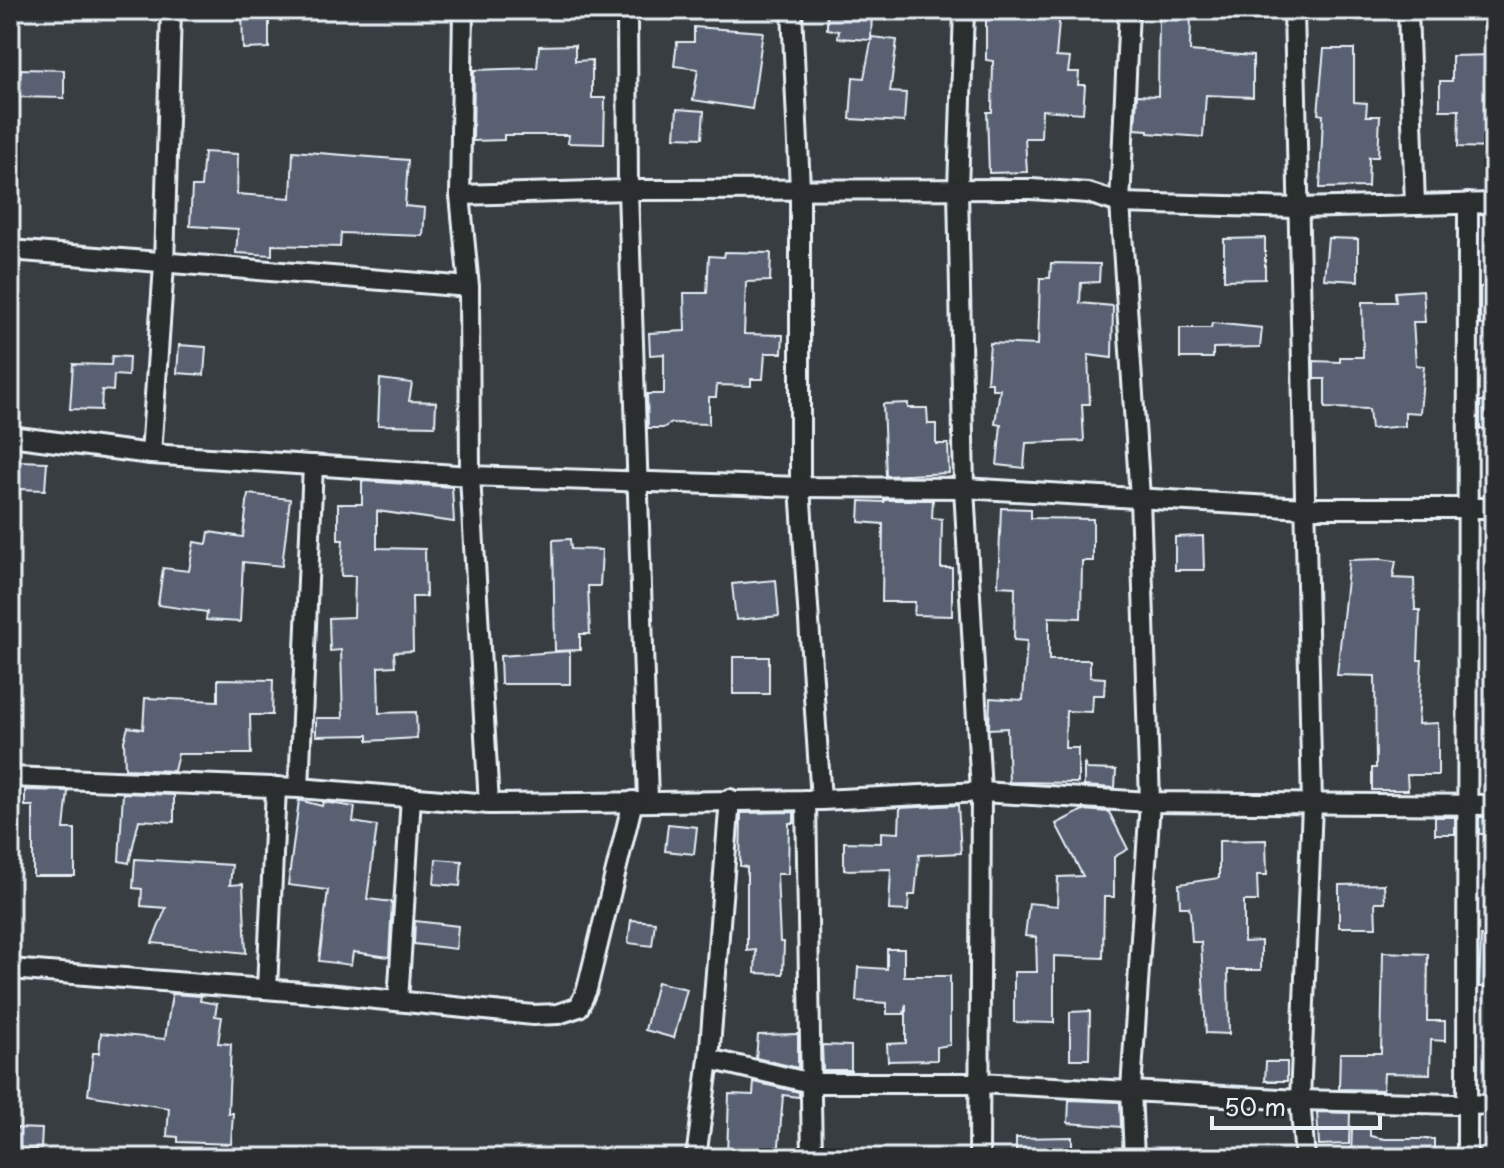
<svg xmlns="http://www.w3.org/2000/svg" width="1504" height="1168" font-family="'Playpen Sans',sans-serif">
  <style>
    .building { fill: #586172; stroke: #e8f1f8; stroke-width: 2 }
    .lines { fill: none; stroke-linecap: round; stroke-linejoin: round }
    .street-casing { stroke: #e8f1f8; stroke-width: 24 }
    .street { stroke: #2a2d2e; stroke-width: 18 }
  </style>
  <rect width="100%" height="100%" fill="#383d42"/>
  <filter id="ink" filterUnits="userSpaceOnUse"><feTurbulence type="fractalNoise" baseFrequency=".0125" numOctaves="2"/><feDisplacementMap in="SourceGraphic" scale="16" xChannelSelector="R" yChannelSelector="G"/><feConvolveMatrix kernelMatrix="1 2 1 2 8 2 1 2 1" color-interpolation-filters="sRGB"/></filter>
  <g filter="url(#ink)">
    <g class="building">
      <polygon points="242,10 269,10 269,48 243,49"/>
      <polygon points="827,10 872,10 871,40 838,38 839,31 827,29"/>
      <polygon points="986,10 1060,10 1056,57 1070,58 1068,72 1079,72 1078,85 1085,85 1083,113 1042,110 1041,138 1025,138 1027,172 989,173 987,112 992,112 993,61 986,60"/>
      <polygon points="1159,13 1191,14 1190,51 1253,56 1253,97 1206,95 1203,137 1148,133 1148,130 1135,129 1137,95 1158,96"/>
      <polygon points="694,27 763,32 752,109 693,100 698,69 674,66 677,42 694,42"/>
      <polygon points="872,37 897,40 890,92 906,93 904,122 850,119 853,77 864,78"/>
      <polygon points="575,45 575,61 592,60 592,98 605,98 604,144 568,143 569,135 504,135 504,140 473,141 474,70 537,68 539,46"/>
      <polygon points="1324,49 1354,49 1354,102 1367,103 1366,116 1380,116 1378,157 1369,157 1368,187 1320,188 1323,115 1318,114"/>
      <polygon points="1494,55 1494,148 1458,147 1459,110 1440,110 1440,81 1452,81 1452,56"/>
      <polygon points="21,69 64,70 64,98 10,97 10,72 21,73"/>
      <polygon points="677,109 704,111 702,138 675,137"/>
      <polygon points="293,151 408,160 405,206 425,208 423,236 341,233 340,247 272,245 272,255 236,253 238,229 190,226 192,187 201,187 204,152 238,154 237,194 291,198"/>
      <polygon points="1265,238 1265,279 1224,280 1224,239"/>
      <polygon points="1328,238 1358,239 1358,281 1324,279"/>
      <polygon points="725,252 771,253 770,281 746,282 744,334 783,335 782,353 765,353 763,379 751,379 751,386 717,385 716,397 709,397 709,424 671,423 663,428 648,428 647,394 664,394 664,354 650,355 649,333 685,331 684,293 707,293 709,256 724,257"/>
      <polygon points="1051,263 1100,264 1099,282 1081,283 1080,303 1113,306 1112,358 1088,355 1090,404 1082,404 1084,441 1026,443 1024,468 997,465 1001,425 995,424 1000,389 992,389 992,382 987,382 990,343 1038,345 1040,278 1050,278"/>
      <polygon points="1494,285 1494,324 1480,325 1480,287"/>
      <polygon points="1423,290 1425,322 1413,322 1416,365 1424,366 1420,413 1405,412 1405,426 1371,429 1369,409 1325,408 1325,379 1314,379 1314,361 1340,362 1340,357 1363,357 1362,302 1396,302 1395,292"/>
      <polygon points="1212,323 1262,328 1260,347 1213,348 1213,358 1180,358 1180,328 1211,328"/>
      <polygon points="179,345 206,347 204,375 177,373"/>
      <polygon points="112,356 129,357 128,376 114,375 113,391 102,390 101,410 70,409 73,364 111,365"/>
      <polygon points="380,379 412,383 409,401 436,402 435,426 378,425"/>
      <rect x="1480" y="401" width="12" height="28"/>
      <polygon points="908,403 908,408 927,408 928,424 936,424 936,444 948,444 949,473 886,476 883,404"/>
      <polygon points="19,461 47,462 45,490 17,489"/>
      <polygon points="362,481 452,487 454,522 377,511 377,548 425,549 426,597 412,597 413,651 394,652 395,666 378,667 379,713 416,712 417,738 368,741 368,735 316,736 316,718 343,718 341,650 330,651 329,618 354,617 355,576 341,576 343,540 338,540 338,504 362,504"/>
      <polygon points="248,494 290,499 282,566 243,562 240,622 206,620 207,612 158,605 163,568 189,571 194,542 207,544 209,532 243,537"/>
      <polygon points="884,500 933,500 932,518 942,519 941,568 952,568 952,616 914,615 915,602 882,602 883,524 859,522 860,501 884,502"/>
      <polygon points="1001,508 1031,509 1031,518 1093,519 1093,561 1082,561 1081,618 1049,617 1049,660 1090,660 1090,677 1105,678 1104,695 1093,695 1092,712 1066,711 1065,748 1078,748 1078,783 1009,782 1007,728 989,729 990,698 1023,700 1027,641 1014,640 1015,587 998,586"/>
      <polygon points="1203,536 1204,570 1175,570 1175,537"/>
      <polygon points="570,539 571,549 602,550 600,586 588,586 590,634 580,634 580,650 555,651 553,540"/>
      <polygon points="1381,559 1396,561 1393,578 1414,579 1415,610 1420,610 1418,660 1422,660 1418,724 1438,723 1438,775 1407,775 1408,790 1372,790 1372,768 1376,768 1375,676 1337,675 1349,560"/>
      <polygon points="776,580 779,616 736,620 732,584"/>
      <polygon points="570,651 570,684 501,684 500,656"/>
      <rect x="733" y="657" width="36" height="37"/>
      <polygon points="218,679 273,680 272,715 250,715 251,754 178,754 174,771 125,769 124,741 128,727 143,729 145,698 218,701"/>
      <polygon points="1084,763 1087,769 1116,770 1115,788 1084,786"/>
      <polygon points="25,790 68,791 64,829 75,829 75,876 33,876 33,806 25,806"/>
      <polygon points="123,793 174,795 174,822 139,820 129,863 119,861"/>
      <polygon points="299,800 322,806 323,802 355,807 353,822 377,826 367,899 392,902 389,957 353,952 351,965 319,961 328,890 288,885"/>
      <polygon points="958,805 961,853 919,855 915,895 909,895 908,911 889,910 891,869 844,870 844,842 881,843 881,832 899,833 900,808"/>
      <polygon points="1083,810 1109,812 1128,849 1114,857 1114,897 1104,897 1103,958 1054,956 1054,1023 1014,1022 1014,972 1037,972 1036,937 1025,936 1029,903 1057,906 1058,877 1083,876 1056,824"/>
      <polygon points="794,812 794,823 789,823 788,874 777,874 780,942 784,942 783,974 755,973 756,950 747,951 747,867 740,866 741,813"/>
      <rect x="1435" y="817" width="20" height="17"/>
      <polygon points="1479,817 1492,817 1491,834 1479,834"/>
      <polygon points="668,824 697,827 694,854 665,851"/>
      <polygon points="1266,840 1267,875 1257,875 1258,901 1244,901 1244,942 1261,941 1261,970 1228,970 1229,1034 1206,1033 1201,942 1192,942 1190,912 1189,907 1180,907 1179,884 1219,878 1219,841"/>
      <polygon points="135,859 232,865 230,885 243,884 246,953 152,943 166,908 141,906 142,889 133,888"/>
      <polygon points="436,859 462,861 460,886 434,884"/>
      <polygon points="1384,884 1385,902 1375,902 1376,927 1339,927 1339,885"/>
      <polygon points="631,920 655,922 652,946 628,943"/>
      <polygon points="415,921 458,926 456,949 414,944"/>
      <polygon points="1481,936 1494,937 1494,987 1479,987"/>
      <polygon points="887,949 904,949 904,976 950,976 950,1045 937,1047 937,1060 888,1061 887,1044 906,1043 906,1004 904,1014 887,1014 887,1003 856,1001 858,967 887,969"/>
      <polygon points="1383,952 1428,954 1427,1021 1445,1021 1445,1041 1431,1040 1430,1074 1384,1073 1383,1090 1339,1089 1340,1053 1381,1053"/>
      <polygon points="657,982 687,989 674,1038 645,1030"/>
      <polygon points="172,994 201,996 200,1001 217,1004 215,1016 222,1017 218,1043 231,1044 228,1113 233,1113 231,1144 178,1142 178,1137 167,1136 169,1108 88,1095 93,1053 99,1053 101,1033 165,1039"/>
      <polygon points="1090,1011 1089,1059 1070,1059 1070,1012"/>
      <polygon points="798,1034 798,1068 756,1058 758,1035"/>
      <polygon points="822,1045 851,1046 851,1070 823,1070"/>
      <polygon points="1266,1062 1287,1062 1287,1081 1265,1081"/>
      <polygon points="754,1082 799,1092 799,1097 783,1095 778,1158 727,1156 729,1094 753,1095"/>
      <polygon points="1069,1100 1120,1102 1121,1127 1068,1123"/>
      <polygon points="1317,1112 1350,1113 1349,1144 1319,1145"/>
      <polygon points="16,1128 42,1129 41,1149 16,1150"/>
      <polygon points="1352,1128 1370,1129 1370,1136 1385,1139 1434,1139 1434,1158 1351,1156"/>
      <polygon points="1072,1137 1072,1158 1016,1158 1016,1138"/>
    </g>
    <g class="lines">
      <g class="street-casing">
        <g id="street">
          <polyline points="463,10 460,195 469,287 470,476 489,804"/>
          <polyline points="627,10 628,190 648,800"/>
          <polyline points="792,10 800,189 800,487 821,800"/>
          <polyline points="964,10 958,189 964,488 981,792 979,1158"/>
          <polyline points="1129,10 1120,203 1140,498 1150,802 1131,1089 1134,1158"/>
          <polyline points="1294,10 1312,805 1300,1100 1305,1158"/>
          <polyline points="1408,10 1415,204"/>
          <polyline points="460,195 628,190 1031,189 1088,193 1120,203 1298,208 1494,203"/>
          <polyline points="10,250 469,287"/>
          <polyline points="10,436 151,454 470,476 800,487 964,488 1305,508 1494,508"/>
          <polyline points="151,454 164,265 171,10"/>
          <polyline points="10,777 299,788 489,804 821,800 981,792 1150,802 1494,805"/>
          <polyline points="299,788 313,465"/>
          <polyline points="806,800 812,1158"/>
          <polyline points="10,969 327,994 533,1015 558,1014 579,1007 587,989 633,801"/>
          <polyline points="267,989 276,787"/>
          <polyline points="398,1001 411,797"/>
          <polyline points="709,1059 811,1083 978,1083 1300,1100 1494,1105"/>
          <polyline points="696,1158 709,1059 730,799"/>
          <polyline points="1467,1158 1468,203"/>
        </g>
      </g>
      <use href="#street" class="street"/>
    </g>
  </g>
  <rect width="1504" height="1168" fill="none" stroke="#2a2d2e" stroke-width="40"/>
  <rect x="20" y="20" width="1464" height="1128" fill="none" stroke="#e8f1f8" stroke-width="3" filter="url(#ink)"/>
  <path d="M1212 1116v12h168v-12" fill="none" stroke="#e8f1f8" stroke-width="4"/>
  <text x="1224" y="1116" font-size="24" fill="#e8f1f8" stroke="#2a2d2e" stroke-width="6" paint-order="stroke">50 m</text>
</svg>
